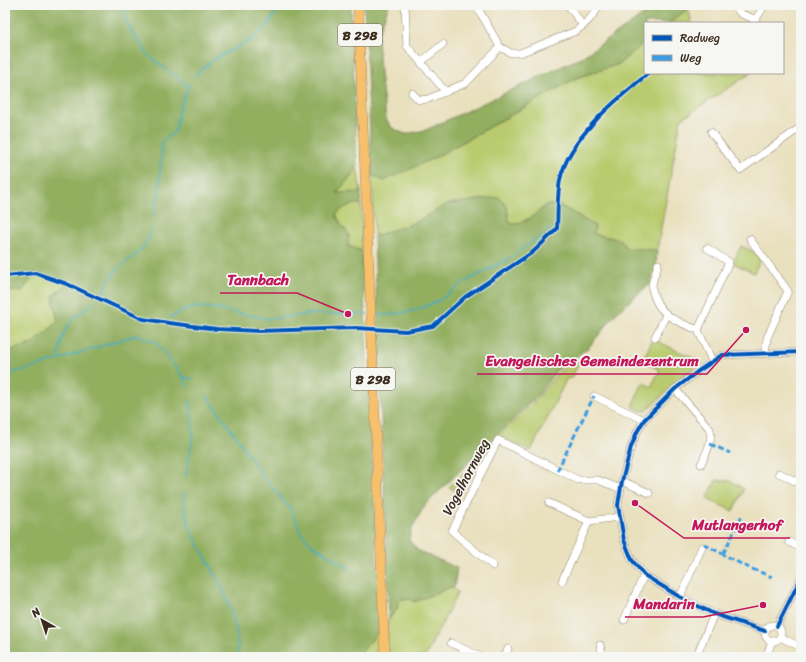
<svg xmlns="http://www.w3.org/2000/svg" width="806" height="662" font-family="Sriracha,sans-serif">
  <style>
    .green { fill: #b9cb6e; stroke: #7a7a46 }
    .forest { fill: #92af61; stroke: #666c40 }
    .lines { fill: none; stroke-linecap: round; stroke-linejoin: round }
    .stream { stroke: #3dacb9; stroke-width: 1.5 }
    .minor-casing { stroke: #92856e; stroke-width: 8 }
    .major-casing { stroke: #92856e; stroke-width: 10 }
    .minor { stroke: #fff; stroke-width: 7 }
    .major { stroke: #f7c06c; stroke-width: 9 }
    .quiet { stroke: #3f9ce0; stroke-width: 3; stroke-dasharray: 6 3; stroke-linecap: butt }
    .cycleway-casing { stroke: #f6f6f2; stroke-width: 6 }
    .cycleway { stroke: #0057b8; stroke-width: 4 }
    .labels { text-anchor: middle; dominant-baseline: central; stroke-width: 3.5; stroke-linejoin: round; paint-order: stroke }
    .shield { fill: #f6f6f2; stroke: #73675e; stroke-width: 1 }
    .shield-label { font-size: 13px; font-weight: bold; fill: #3b2a1e }
    .street-label { font-size: 14px; fill: #3b2a1e; stroke: #f6f6f2 }
    .leader { fill: none; stroke: #c2185b; stroke-width: 1.5 }
    .callout-dot { fill: #c2185b; stroke: #f6f6f2; stroke-width: 1.5 }
    .callout-label { font-size: 15px; text-anchor: middle; font-weight: bold; fill: #c2185b; stroke: #f6f6f2; stroke-width: 3.5; stroke-linejoin: round; paint-order: stroke }
  </style>
  <rect width="100%" height="100%" fill="#f6f6f2"/>
  <filter id="ink" filterUnits="userSpaceOnUse"><feTurbulence type="fractalNoise" baseFrequency=".025" numOctaves="2"/><feDisplacementMap in="SourceGraphic" scale="8" xChannelSelector="R" yChannelSelector="G"/><feConvolveMatrix kernelMatrix="1 2 1 2 8 2 1 2 1" color-interpolation-filters="sRGB"/></filter>
  <filter id="wash" filterUnits="userSpaceOnUse"><feTurbulence type="fractalNoise" baseFrequency=".012" numOctaves="4" result="noise"/><feDisplacementMap in="SourceGraphic" scale="16" xChannelSelector="R" yChannelSelector="G"/><feGaussianBlur stdDeviation="0.9" result="paint"/><feColorMatrix in="noise" values="0 0 0 0 0 0 0 0 0 0 0 0 0 0 0 0 0 1.4 0 .05"/><feComposite in="paint" operator="in"/></filter>
  <g filter="url(#wash)">
    <rect width="100%" height="100%" fill="#e9e0be"/>
    <g class="green">
      <polygon points="688,9 692,23 669,23"/>
      <polygon points="645,42 645,73 751,73 681,119 657,250 626,248 621,240 594,234 546,205 532,217 514,225 509,221 507,207 430,215 412,224 374,236 372,175 384,181 438,156 576,78 619,64"/>
      <polygon points="357,168 361,192 336,194"/>
      <polygon points="353,204 361,204 362,251 348,246 349,234 341,225 336,214 345,207"/>
      <polygon points="741,246 759,254 761,257 754,273 733,263"/>
      <polygon points="35,273 67,284 53,296 58,322 32,344 5,352 5,293 23,290"/>
      <polygon points="655,340 701,362 683,376 647,410 641,411 632,406 643,383 651,387 660,370 642,361 652,341"/>
      <polygon points="574,361 579,362 571,379 567,378 531,451 498,436 532,404 558,373"/>
      <polygon points="473,471 460,493 449,487 466,472"/>
      <polygon points="716,480 731,481 744,489 733,511 707,499"/>
      <path d="M451 587 458 592 425 657H389C388 646 385 629 389 619 393 610 397 611 398 599H410L414 602Z"/>
      <polygon points="380,630 382,657 357,657"/>
    </g>
    <g class="forest">
      <path d="M5 5H351L357 168 337 193 361 192V204C350 204 344 207 336 214L341 225 349 234 348 246 362 251 380 630 357 657H59L52 654 38 657H5V352L32 344 58 322 53 296 67 284 35 273 23 290 5 293Z"/>
      <polygon points="364,5 389,5 378,35 380,74 386,119 392,128 405,134 426,130 582,57 652,9 688,9 669,23 645,23 645,42 619,64 576,78 438,156 384,181 372,175"/>
      <path d="M499 197 507 207 509 221 511 224C526 225 536 214 546 205L558 204 595 226 594 234 621 240 626 248 657 250 656 266 650 284 619 310 589 347 556 371 536 397 425 505 412 528 409 540 417 550 457 568 454 588 451 587 414 602 410 599H399L397 609 389 619 374 236 412 224 448 204Z"/>
    </g>
    <g class="lines">
      <g class="stream">
        <polyline points="120,5 130,29 149,56 188,86"/>
        <polyline points="306,5 327,10"/>
        <polyline points="194,76 213,60 251,40 267,26 278,10 291,5"/>
        <polyline points="153,217 159,192 162,141 175,132 179,111 189,84"/>
        <path d="M102 295C106 287 110 277 116 271 130 256 146 254 151 229"/>
        <polyline points="374,315 390,315 417,310 440,300 463,283 508,259 550,229"/>
        <polyline points="170,317 191,308 205,307 270,319 309,314 368,314"/>
        <path d="M59 357C62 327 70 319 95 302"/>
        <polyline points="5,374 29,369 136,335 156,342 183,377 188,387"/>
        <polyline points="183,377 193,379"/>
        <polyline points="207,396 240,442 262,475 291,510 301,533 311,544 349,568"/>
        <polyline points="186,476 193,434 190,401"/>
        <path d="M184 492C181 527 209 558 222 588 232 610 239 633 238 657"/>
      </g>
    </g>
  </g>
  <g filter="url(#ink)">
    <g class="lines">
      <g class="minor-casing">
        <g id="minor">
          <polyline points="405,5 407,46 446,92"/>
          <path d="M476 5 500 47 511 53H520L576 31C586 24 594 16 599 5"/>
          <polyline points="568,5 583,26"/>
          <polyline points="734,5 741,14 755,19"/>
          <polyline points="753,23 765,5"/>
          <polyline points="421,62 443,44"/>
          <polyline points="412,93 419,100 428,99 466,83 500,47"/>
          <polyline points="711,132 740,170 801,127"/>
          <polyline points="750,239 788,291 767,338 765,353"/>
          <path d="M658 264C657 270 651 282 652 288 656 314 677 322 698 330L712 361"/>
          <polyline points="698,330 729,262 707,248"/>
          <polyline points="655,337 666,315"/>
          <path d="M675 389 710 429C713 442 706 453 701 464"/>
          <polyline points="594,396 644,420"/>
          <polyline points="779,473 801,484"/>
          <polyline points="622,481 649,493"/>
          <polyline points="549,503 589,521 619,517"/>
          <polyline points="789,542 801,548"/>
          <polyline points="493,566 452,531 498,440 578,480 598,480 621,489"/>
          <polyline points="562,581 589,521"/>
          <polyline points="680,597 702,547"/>
          <polyline points="624,620 644,575"/>
          <circle cx="773" cy="633" r="8"/>
          <polyline points="777,626 801,578"/>
          <polyline points="765,631 714,614 680,597 644,575 632,560 624,540 618,505 622,481 631,447 637,432 644,420 675,389 697,372 722,355 801,352"/>
          <polyline points="780,637 801,647"/>
          <polyline points="451,643 481,657"/>
          <polyline points="600,645 603,657"/>
          <polyline points="504,657 508,649"/>
          <polyline points="696,657 714,614"/>
          <polyline points="766,657 772,641"/>
        </g>
      </g>
      <g class="major-casing">
        <polyline id="major" points="358,5 385,657"/>
      </g>
      <use href="#minor" class="minor"/>
      <use href="#major" class="major"/>
      <g class="quiet">
        <polyline points="710,444 730,453"/>
        <polyline points="557,471 594,396"/>
        <polyline points="704,544 745,566 772,577"/>
        <polyline points="723,554 741,518 739,514"/>
      </g>
      <g class="cycleway-casing">
        <g id="cycleway">
          <path d="M5 276 35 273 67 284 143 319 169 323 217 329 258 331 356 328 406 331 433 326 465 297 533 252 557 229C558 213 557 196 560 180 569 137 617 99 649 73"/>
          <polyline points="777,626 801,578"/>
          <polyline points="765,631 714,614 680,597 644,575 632,560 624,540 618,505 622,481 631,447 637,432 644,420 675,389 697,372 722,355 801,352"/>
        </g>
      </g>
      <use href="#cycleway" class="cycleway"/>
    </g>
  </g>
  <g class="labels">
    <g class="shield">
      <rect x="338" y="24" width="44" height="22" rx="3"/>
      <rect x="351" y="368" width="44" height="22" rx="3"/>
    </g>
    <g class="shield-label">
      <text x="360" y="35">B 298</text>
      <text x="373" y="379">B 298</text>
    </g>
    <g class="street-label">
      <text transform="translate(466 477) rotate(-62)">Vogelhornweg</text>
    </g>
  </g>
  <path class="leader" d="M348 314L297 293H220M746 330L707 374H477M635 503L684 538H790M763 605L703 617H625"/>
  <g class="callout-dot">
    <circle cx="348" cy="314" r="4"/>
    <circle cx="746" cy="330" r="4"/>
    <circle cx="635" cy="503" r="4"/>
    <circle cx="763" cy="605" r="4"/>
  </g>
  <g class="callout-label">
    <text x="258" y="285">Tannbach</text>
    <text x="592" y="366">Evangelisches Gemeindezentrum</text>
    <text x="737" y="530">Mutlangerhof</text>
    <text x="664" y="609">Mandarin</text>
  </g>
  <rect width="806" height="662" fill="none" stroke="#f6f6f2" stroke-width="20"/>
  <rect x="644" y="22" width="140" height="52" fill="#f6f6f2" stroke="#aba49d"/>
  <rect x="652" y="35" width="20" height="6" fill="#0057b8" stroke="#aba49d"/>
  <text x="680" y="42" font-size="12" fill="#3b2a1e">Radweg</text>
  <rect x="652" y="55" width="20" height="6" fill="#3f9ce0" stroke="#aba49d"/>
  <text x="680" y="62" font-size="12" fill="#3b2a1e">Weg</text>
  <g transform="translate(42 620) rotate(321)" stroke="#f6f6f2" stroke-width="3" paint-order="stroke">
  <path d="M0-3L7 15L0 10L-7 15Z" fill="#3b2a1e"/>
  <text y="-6" font-size="11" font-weight="bold" text-anchor="middle" fill="#3b2a1e">N</text>
  </g>
</svg>
